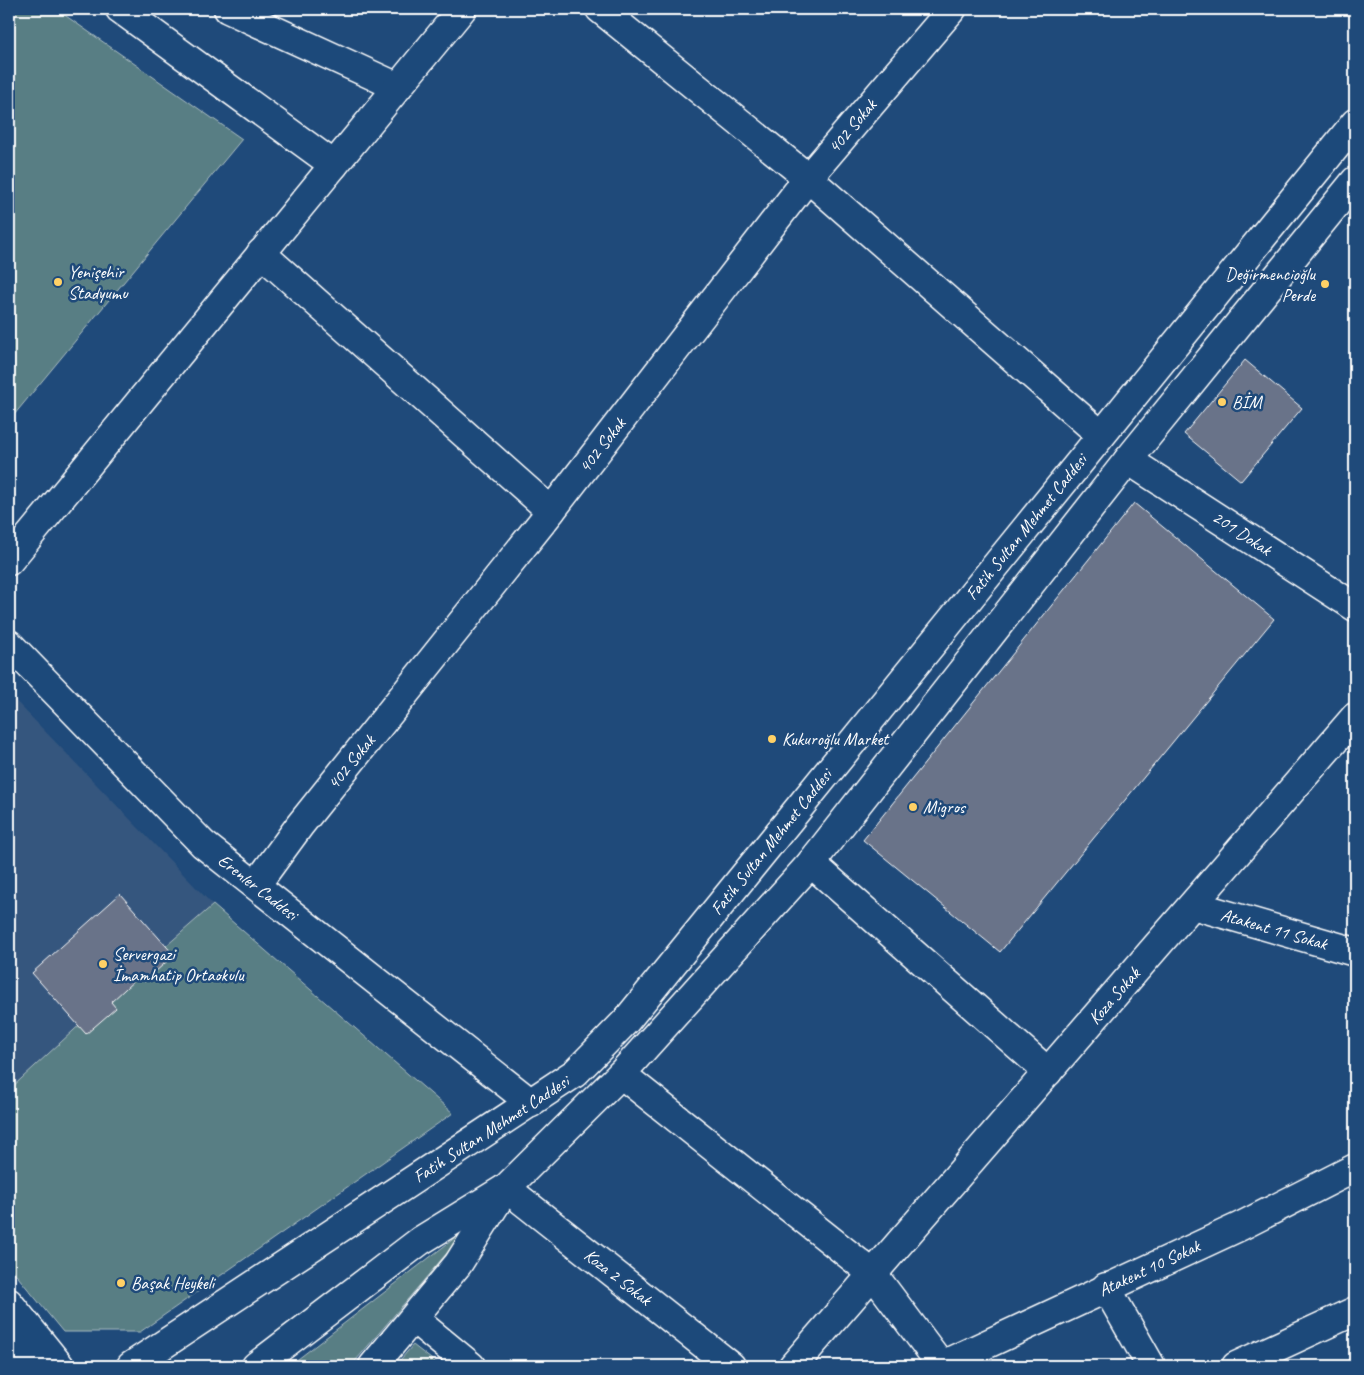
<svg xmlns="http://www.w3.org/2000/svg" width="1364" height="1375" font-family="Caveat,sans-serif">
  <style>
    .built { fill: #35567e }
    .green { fill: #597e84; stroke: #acbec2 }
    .building { fill: #697389; stroke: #fff }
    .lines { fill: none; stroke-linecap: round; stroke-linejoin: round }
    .minor-casing { stroke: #fff; stroke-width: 31 }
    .major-casing { stroke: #fff; stroke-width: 31 }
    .minor { stroke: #1f4a7a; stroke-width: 28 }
    .major { stroke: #1f4a7a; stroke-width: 28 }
    .poi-dot { fill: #ffd166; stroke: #1f4a7a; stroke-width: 2 }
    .labels { text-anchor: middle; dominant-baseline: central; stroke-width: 5; stroke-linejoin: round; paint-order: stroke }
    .street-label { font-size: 18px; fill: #fff; stroke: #1f4a7a }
    .poi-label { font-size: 18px; fill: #fff; stroke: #1f4a7a; text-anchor: start }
  </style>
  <rect width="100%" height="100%" fill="#1f4a7a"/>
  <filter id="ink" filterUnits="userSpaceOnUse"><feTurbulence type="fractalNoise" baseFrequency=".02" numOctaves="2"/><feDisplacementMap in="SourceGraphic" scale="10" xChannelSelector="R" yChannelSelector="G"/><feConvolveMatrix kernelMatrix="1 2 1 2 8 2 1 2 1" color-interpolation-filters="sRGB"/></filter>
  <g filter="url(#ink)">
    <polygon class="built" points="9,694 213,905 9,1091"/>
    <g class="green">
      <polygon points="9,9 56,9 242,139 9,421"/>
      <polygon points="213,905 453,1113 140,1332 63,1332 9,1266 9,1090 150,960"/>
      <polygon points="469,1227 351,1366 289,1366"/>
      <polygon points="413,1345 440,1366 395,1366"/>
    </g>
    <g class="building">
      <polygon points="1245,360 1302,408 1241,481 1184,434"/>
      <polygon points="1134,503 1274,619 1000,952 863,840"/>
      <polygon points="120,894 174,955 144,982 139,976 111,1002 116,1008 86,1034 32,973"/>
    </g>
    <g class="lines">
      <g class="minor-casing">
        <g id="minor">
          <polyline points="120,9 334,165"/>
          <polyline points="228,9 398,87"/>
          <polyline points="600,9 808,178 1101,435"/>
          <polyline points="261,253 551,511"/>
          <polyline points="1128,460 1355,607"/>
          <polyline points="9,561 462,9"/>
          <polyline points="9,644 203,844 531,1103"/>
          <polyline points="811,863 1048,1072"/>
          <polyline points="256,885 300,825 551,511 808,178 952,9"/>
          <polyline points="1193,905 1355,952"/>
          <polyline points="621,1074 873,1274 942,1366"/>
          <polyline points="506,1188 731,1366"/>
          <polyline points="1106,1287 1151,1366"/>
          <polyline points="414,1319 471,1366"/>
          <polyline points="942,1365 1241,1226 1355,1168"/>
          <polyline points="793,1366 1355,717"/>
          <polyline points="1236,1366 1355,1311"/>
        </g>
      </g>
      <g class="major-casing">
        <g id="major">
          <polyline points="9,1303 60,1366"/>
          <polyline points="9,1339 30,1366"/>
          <polyline points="131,1366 575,1073 626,1021 1355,123"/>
          <polyline points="256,1366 420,1241 506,1188 621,1074 811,863 1128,460 1355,181"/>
          <polyline points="373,1366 458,1264 502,1194"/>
        </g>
      </g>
      <use href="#minor" class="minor"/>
      <use href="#major" class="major"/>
    </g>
  </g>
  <g class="poi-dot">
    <circle cx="58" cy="282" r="5"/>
    <circle cx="1325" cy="284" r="5"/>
    <circle cx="1222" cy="402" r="5"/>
    <circle cx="772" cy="739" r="5"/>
    <circle cx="913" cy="807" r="5"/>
    <circle cx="103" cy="964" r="5"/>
    <circle cx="121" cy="1283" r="5"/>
  </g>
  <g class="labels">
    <g class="street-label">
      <text transform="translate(852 126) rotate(-50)">402 Sokak</text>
      <text transform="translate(602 445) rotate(-52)">402 Sokak</text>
      <text transform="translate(1026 527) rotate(-51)">Fatih Sultan Mehmet Caddesi</text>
      <text transform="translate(1242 533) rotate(33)">201 Dokak</text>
      <text transform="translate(351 762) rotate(-51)">402 Sokak</text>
      <text transform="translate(771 842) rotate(-51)">Fatih Sultan Mehmet Caddesi</text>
      <text transform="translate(258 887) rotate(38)">Erenler Caddesi</text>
      <text transform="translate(1274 929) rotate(16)">Atakent 11 Sokak</text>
      <text transform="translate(1114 996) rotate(-49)">Koza Sokak</text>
      <text transform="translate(491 1129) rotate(-33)">Fatih Sultan Mehmet Caddesi</text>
      <text transform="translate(1149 1268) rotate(-25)">Atakent 10 Sokak</text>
      <text transform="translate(618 1277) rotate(38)">Koza 2 Sokak</text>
    </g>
    <g class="poi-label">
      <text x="68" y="272">Yenişehir<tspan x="68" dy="21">Stadyumu</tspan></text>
      <text x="1315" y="274" text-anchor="end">Değirmencioğlu<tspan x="1315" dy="21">Perde</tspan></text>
      <text x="1232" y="402">BİM</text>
      <text x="782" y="739">Kukuroğlu Market</text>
      <text x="923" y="807">Migros</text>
      <text x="113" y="954">Servergazi<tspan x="113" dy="21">İmamhatip Ortaokulu</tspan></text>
      <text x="131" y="1283">Başak Heykeli</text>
    </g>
  </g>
  <rect width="1364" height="1375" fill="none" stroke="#1f4a7a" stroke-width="30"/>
  <rect x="15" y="15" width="1334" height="1345" fill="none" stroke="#fff" stroke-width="2" filter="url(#ink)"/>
</svg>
